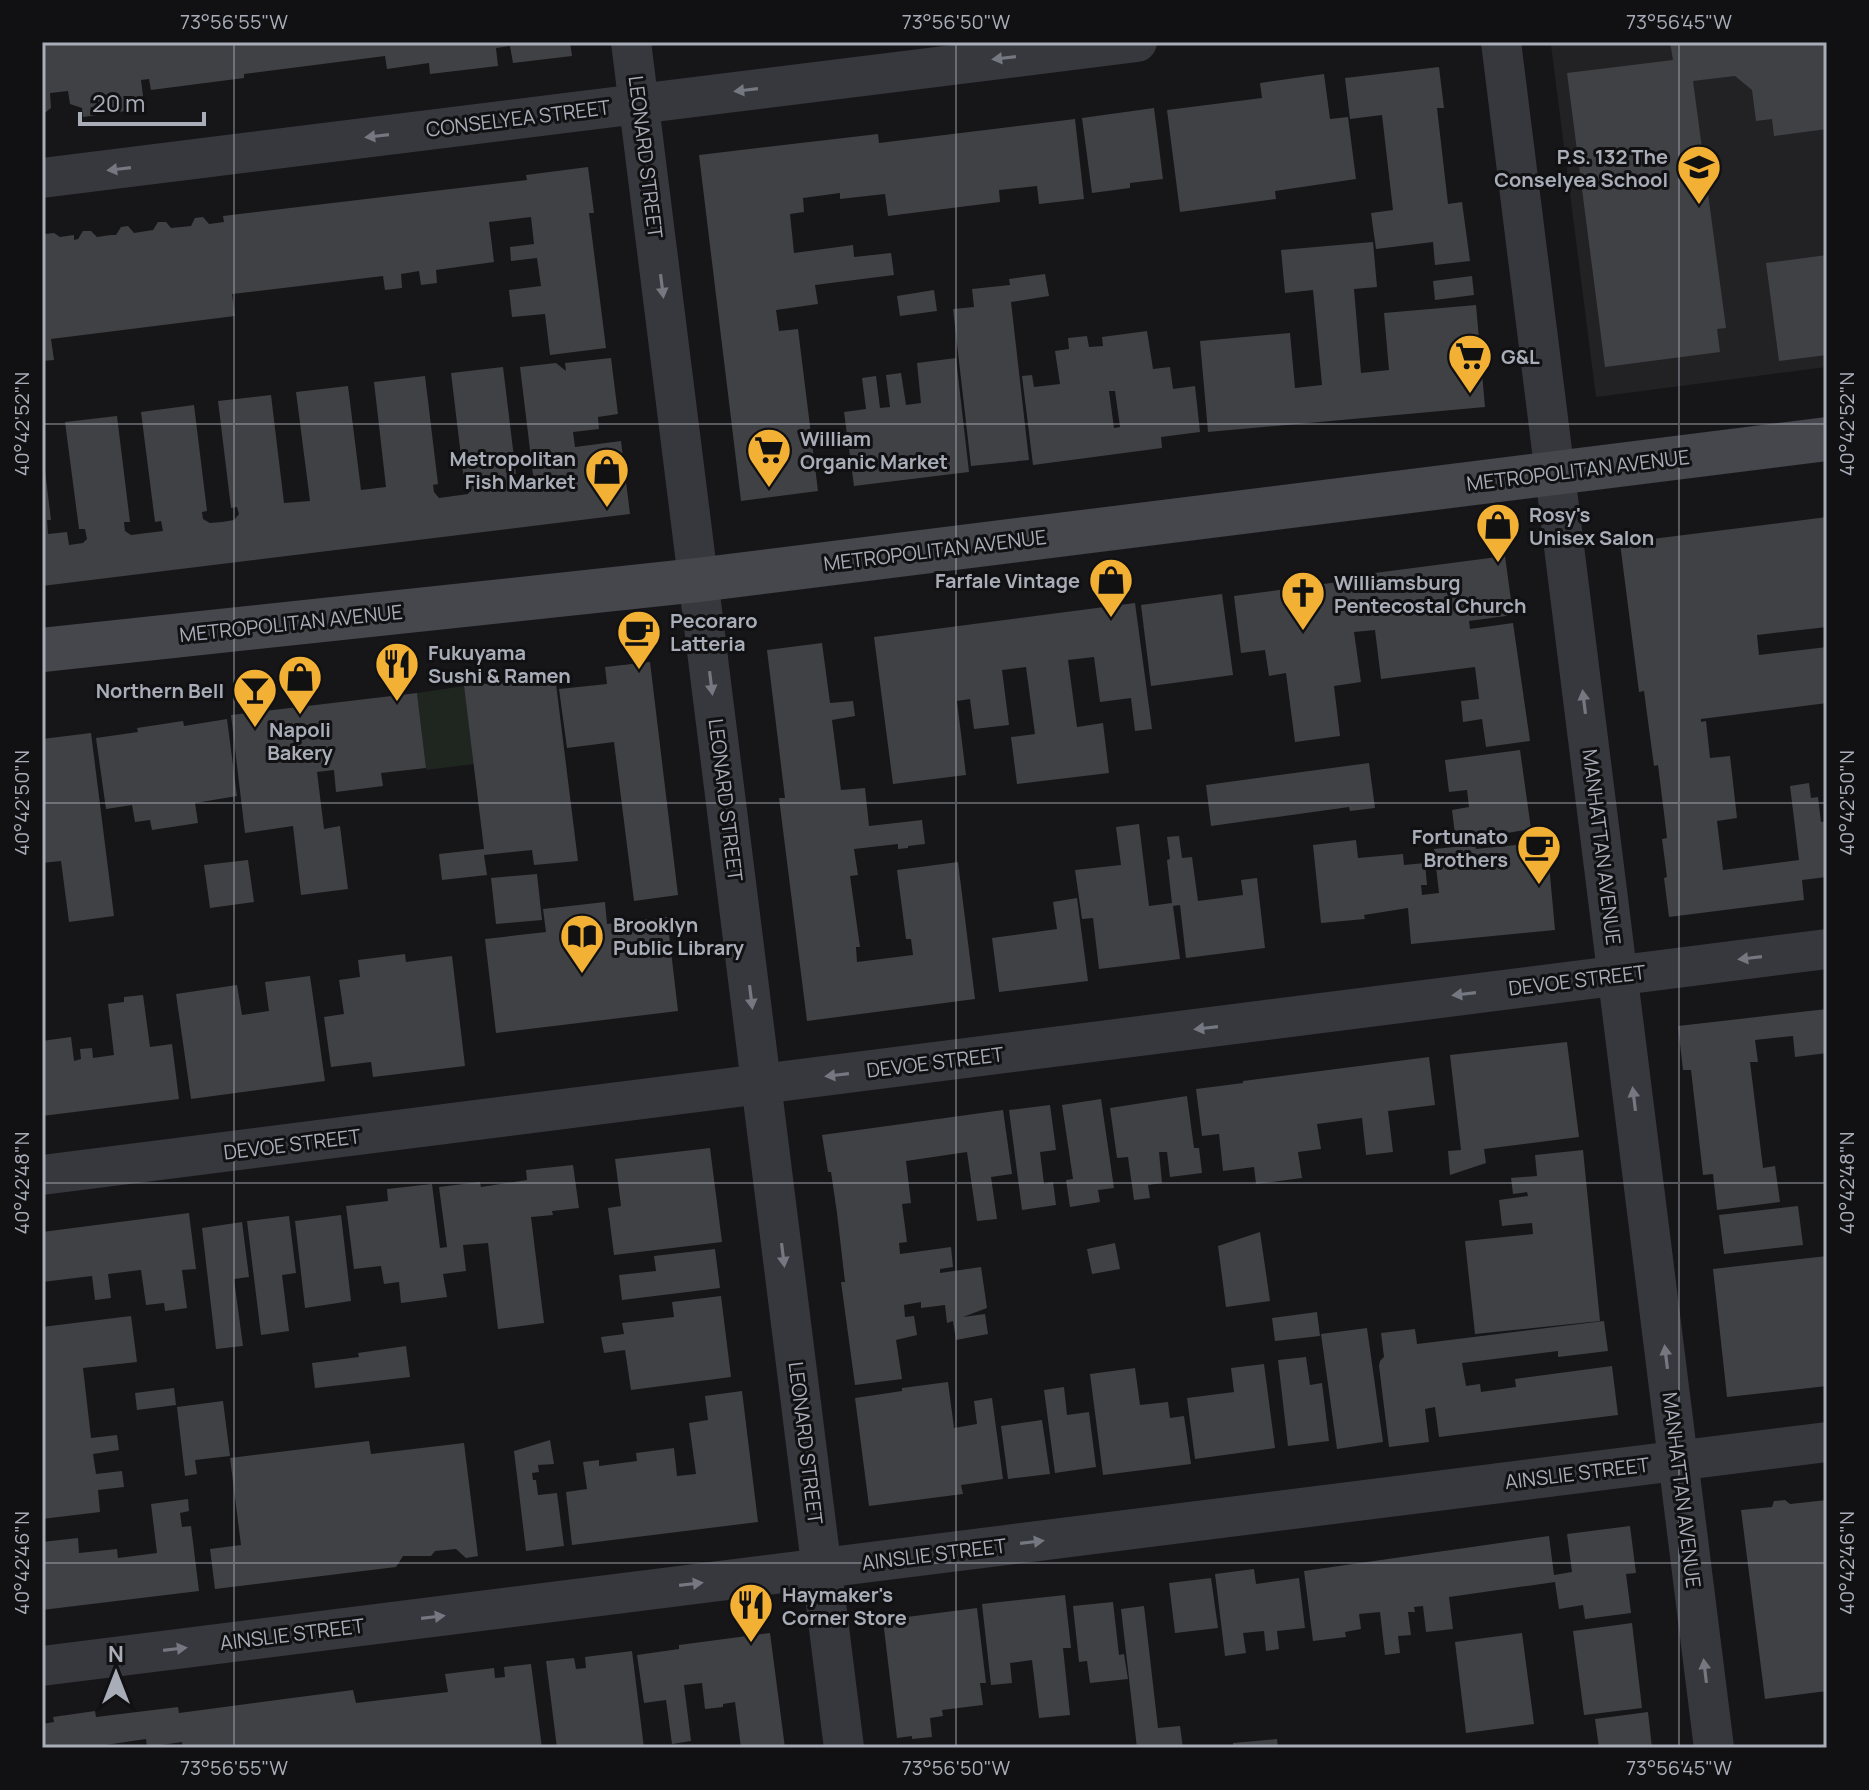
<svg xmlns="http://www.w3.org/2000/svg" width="1869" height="1790" font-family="Manrope,sans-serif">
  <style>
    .built { fill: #222225 }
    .green { fill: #1e261f }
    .building { fill: #404145; fill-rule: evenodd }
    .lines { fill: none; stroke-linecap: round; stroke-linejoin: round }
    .street { stroke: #37383d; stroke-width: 40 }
    .secondary { stroke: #45474d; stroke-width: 44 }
    .oneway { fill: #757881 }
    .ticks { fill: none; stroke: #a8adb8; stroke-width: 2; stroke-opacity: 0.45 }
    .labels { text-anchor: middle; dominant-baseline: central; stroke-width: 6; stroke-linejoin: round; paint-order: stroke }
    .street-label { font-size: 20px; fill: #a8adb8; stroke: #111113 }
    .poi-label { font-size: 20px; font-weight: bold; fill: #a8adb8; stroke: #111113; text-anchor: start }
    .neatline { fill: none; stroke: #a8adb8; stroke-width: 3 }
    .ticks-label { font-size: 20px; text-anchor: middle; fill: #a8adb8 }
  </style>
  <rect width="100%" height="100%" fill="#161618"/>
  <polygon class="built" points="1573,42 1827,42 1827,367 1596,397 1551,45"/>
  <polygon class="green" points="464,686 474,764 426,770 417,693"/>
  <g class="building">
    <polygon points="42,42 570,42 572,56 513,63 510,46 496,48 498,66 430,74 429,63 387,69 385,56 244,74 244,78 151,90 149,79 141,80 143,96 138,100 132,101 133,110 83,117 82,108 70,104 68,91 50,93 51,108 42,115"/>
    <polygon points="1670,42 1827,42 1827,129 1774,136 1772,119 1756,121 1752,90 1735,76 1693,81 1726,328 1717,329 1720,352 1605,367 1567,73 1673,60"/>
    <polygon points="1439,67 1444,108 1437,108 1448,204 1462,202 1470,261 1435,265 1433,242 1376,249 1371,213 1393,210 1382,115 1350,119 1345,78"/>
    <polygon points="1324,74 1330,119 1348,117 1356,179 1275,191 1276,199 1180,212 1167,110 1262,98 1260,83"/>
    <polygon points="1154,108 1163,179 1130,183 1130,188 1092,193 1082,118"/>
    <polygon points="1075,119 1084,199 1039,204 1037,186 999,190 1000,202 888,216 885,194 840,199 840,193 803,198 804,212 790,214 794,253 853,245 854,257 891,253 894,275 815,285 818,304 776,310 779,331 798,329 818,491 741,501 699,155 878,134 879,143"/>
    <polygon points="588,167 594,213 589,213 606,348 550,355 545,314 512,317 509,290 541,286 537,258 511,261 510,247 534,244 531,217 489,222 494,262 436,270 437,283 421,285 419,271 401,274 402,288 385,290 383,276 232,294 235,316 51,339 54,360 42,361 42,239 44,234 54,233 60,237 74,235 74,240 78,239 83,231 91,231 97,237 111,235 116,235 121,227 128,226 134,233 153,230 158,222 166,222 171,228 191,226 195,218 203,217 209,224 224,222 223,216 527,180 526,175"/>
    <polygon points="1373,242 1377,287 1354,289 1361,373 1389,370 1384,313 1476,305 1485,407 1208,432 1200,341 1290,333 1295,388 1322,385 1313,290 1285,293 1281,250"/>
    <polygon points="1827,255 1827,355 1779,361 1766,263"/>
    <polygon points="1045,274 1049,296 1011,302 1029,460 971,466 953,309 974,307 972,289 1010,285 1009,279"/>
    <polygon points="1472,276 1474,295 1435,300 1433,281"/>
    <polygon points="934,290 937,311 900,316 897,296"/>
    <path d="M1147 331 1153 369 1170 367 1173 389 1195 386 1200 432 1161 437 1162 448 1033 465 1022 376 1032 375 1034 387 1060 384 1055 351 1069 349 1068 338 1087 336 1089 347 1103 346 1102 337ZM1109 391H1115L1120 427 1114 428Z"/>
    <polygon points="611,358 618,414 598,417 599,429 573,432 575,447 621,441 630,514 42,586 42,462 44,462 51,520 47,520 48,534 67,532 69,545 83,543 87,539 85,529 79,529 65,422 117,416 130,522 124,522 125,531 131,535 163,531 161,521 155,522 141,412 194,405 207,511 202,512 203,519 210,523 222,522 234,520 239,514 237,507 231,508 218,401 271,395 284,503 310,501 296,392 348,386 361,490 386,487 374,382 425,376 438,484 433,485 434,492 439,498 468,494 471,490 470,481 464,481 451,373 503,367 516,474 512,474 514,486 534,483 520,367 556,363 566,371 565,363"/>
    <polygon points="956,358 969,472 854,486 844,412 866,409 862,378 876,376 880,408 890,407 886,375 901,373 906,405 921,403 917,363"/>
    <polygon points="1827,517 1827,627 1757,635 1759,655 1827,647 1827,703 1701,719 1701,722 1706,721 1710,758 1730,756 1737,818 1717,821 1723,870 1799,860 1790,786 1809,783 1811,798 1818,797 1821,822 1827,821 1827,877 1802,880 1804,900 1669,917 1664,878 1667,877 1662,839 1667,838 1658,765 1654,766 1644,691 1639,692 1620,543"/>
    <polygon points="1505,556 1513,615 1469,621 1470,629 1513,623 1530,741 1486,747 1482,719 1463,722 1461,701 1479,699 1475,667 1381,679 1375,630 1354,632 1361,682 1334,686 1340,736 1295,742 1286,673 1269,676 1265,650 1241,653 1234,596 1368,578 1367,574"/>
    <polygon points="1222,594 1233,675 1151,686 1141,605"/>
    <polygon points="1135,603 1152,729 1135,731 1131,698 1100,702 1094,657 1068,660 1077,727 1103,723 1109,773 1017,784 1011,737 1035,734 1026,667 1002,670 1009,725 974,729 970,699 957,701 966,775 893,784 874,637"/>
    <polygon points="822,643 830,703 853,701 855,716 832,720 841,790 865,788 869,826 922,820 925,844 908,846 908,848 898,849 898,844 854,849 858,875 850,876 860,947 856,947 857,962 913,955 911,939 906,939 897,870 958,862 975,999 807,1021 779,798 785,798 767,650"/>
    <polygon points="650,662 678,895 634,901 614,742 567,748 559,689 607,684 605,667"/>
    <polygon points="555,676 578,861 534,865 532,850 484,855 487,875 442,880 439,854 484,849 464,686 511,681 512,686 534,684 533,679"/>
    <polygon points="417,693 426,768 381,773 383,786 336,792 334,770 317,772 324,829 340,826 348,889 301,895 293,826 245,833 231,715"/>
    <polygon points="227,719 237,796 195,803 198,823 152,830 150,820 135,822 132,805 106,809 96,738 138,732 137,728 183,721 184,726"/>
    <polygon points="91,733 114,916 69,922 61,861 42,863 42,739"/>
    <polygon points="1520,750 1531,829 1456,842 1452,810 1469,807 1467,790 1449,792 1445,760"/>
    <polygon points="1369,763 1375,808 1350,811 1349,807 1211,826 1206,785"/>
    <polygon points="1139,824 1149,906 1172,903 1167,860 1170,859 1167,837 1179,836 1182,858 1192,857 1198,901 1243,895 1241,880 1257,878 1265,948 1186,958 1180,905 1173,906 1180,959 1099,969 1093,918 1082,919 1075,870 1121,865 1116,827"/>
    <polygon points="1356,840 1358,858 1403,854 1404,865 1425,863 1427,885 1421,885 1422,895 1439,893 1434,849 1475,845 1476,849 1547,842 1555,930 1411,944 1408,908 1364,915 1365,919 1321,923 1313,845"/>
    <polygon points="248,860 254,902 210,908 204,865"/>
    <polygon points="537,874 542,920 496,924 491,878"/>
    <polygon points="1077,898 1088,981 999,992 992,938 1057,929 1053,902"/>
    <polygon points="605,902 607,924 667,917 678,1011 496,1033 485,939 546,932 543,909"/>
    <polygon points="405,954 406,962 452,956 465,1066 373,1077 371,1062 331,1067 324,1017 344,1014 339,980 360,977 358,960"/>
    <polygon points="310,976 325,1081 191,1099 176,994 237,985 242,1015 269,1011 265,982"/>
    <polygon points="143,995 150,1047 172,1044 179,1099 42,1116 42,1041 71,1037 74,1061 81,1059 80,1049 92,1048 93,1058 114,1055 108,1004 124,1002 124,997"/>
    <polygon points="1827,1009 1827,1053 1795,1057 1793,1036 1755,1040 1758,1062 1750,1062 1763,1168 1775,1166 1780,1202 1717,1210 1713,1174 1703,1175 1691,1070 1683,1070 1678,1026"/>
    <polygon points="1567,1042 1579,1137 1484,1149 1486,1163 1450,1175 1448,1151 1461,1150 1450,1055"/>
    <polygon points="1429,1057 1435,1105 1388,1111 1393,1152 1366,1155 1362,1118 1317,1124 1321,1149 1298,1152 1302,1178 1256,1184 1254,1167 1223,1171 1219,1134 1202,1136 1196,1089 1243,1083 1243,1081"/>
    <polygon points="1187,1096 1194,1148 1199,1148 1202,1173 1170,1177 1167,1152 1159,1152 1162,1183 1148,1185 1150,1198 1134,1200 1128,1157 1117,1158 1110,1108"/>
    <polygon points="1101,1099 1114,1188 1098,1190 1100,1202 1070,1207 1066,1180 1073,1179 1062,1105"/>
    <polygon points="1050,1105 1056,1150 1040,1152 1044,1184 1053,1182 1056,1205 1022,1210 1009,1110"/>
    <polygon points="1003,1110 1012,1174 991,1177 997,1219 977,1221 967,1152 906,1161 911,1203 902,1204 907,1242 899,1243 900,1254 951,1247 953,1267 940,1269 940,1273 981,1267 987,1308 963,1317 985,1314 988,1334 956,1340 953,1321 947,1323 945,1305 921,1308 921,1302 904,1305 905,1317 914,1316 917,1335 896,1340 902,1379 855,1385 841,1282 845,1282 837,1213 831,1172 828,1172 822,1135"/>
    <polygon points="710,1148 722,1242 614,1255 608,1208 621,1206 615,1159"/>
    <polygon points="1583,1150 1600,1321 1475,1334 1465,1241 1533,1234 1532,1223 1502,1226 1499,1200 1528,1196 1527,1192 1513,1194 1511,1178 1537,1176 1535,1155"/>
    <polygon points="573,1165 579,1208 552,1211 553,1215 531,1217 544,1323 498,1329 488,1243 463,1245 466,1271 443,1274 447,1297 401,1303 399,1282 384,1284 381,1266 354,1269 346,1206 388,1201 387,1189 432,1184 440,1248 447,1247 439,1187 480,1182 481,1187 527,1180 526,1170"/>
    <polygon points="1798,1206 1803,1245 1724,1254 1719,1215"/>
    <polygon points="189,1213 196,1269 182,1270 187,1308 165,1311 164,1303 146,1305 141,1270 108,1274 111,1298 95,1300 92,1276 42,1282 42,1232"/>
    <polygon points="341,1215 351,1301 305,1308 295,1221"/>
    <polygon points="289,1216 296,1273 282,1275 289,1331 261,1335 247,1221"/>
    <polygon points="242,1222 249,1277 234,1279 243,1346 216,1349 202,1228"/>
    <polygon points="1260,1232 1270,1301 1226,1307 1218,1246"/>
    <polygon points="1115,1243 1120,1269 1092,1274 1087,1249"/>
    <polygon points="715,1249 720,1288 622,1300 619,1275 656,1271 654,1256"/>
    <polygon points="1827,1256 1827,1386 1727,1397 1713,1269"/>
    <polygon points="721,1296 731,1377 631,1390 625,1350 604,1353 601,1337 624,1334 622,1323 674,1317 672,1302"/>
    <polygon points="1317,1312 1320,1336 1275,1341 1272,1318"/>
    <polygon points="131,1316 137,1362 83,1368 91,1438 117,1435 119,1450 93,1454 96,1474 122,1471 124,1487 98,1490 100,1512 42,1519 42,1327"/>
    <polygon points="1604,1321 1608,1351 1558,1357 1558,1351 1462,1363 1466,1386 1480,1384 1481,1392 1516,1387 1515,1379 1612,1366 1618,1415 1439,1437 1435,1407 1425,1409 1429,1442 1389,1447 1379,1366 1380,1361 1384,1357 1381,1333 1415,1329 1417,1344"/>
    <polygon points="1367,1328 1383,1442 1337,1449 1321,1334"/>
    <polygon points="406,1346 410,1377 315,1388 312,1363 359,1357 358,1353"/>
    <polygon points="1306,1357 1310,1385 1322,1383 1329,1441 1288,1446 1278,1360"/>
    <polygon points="1264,1364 1275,1448 1195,1459 1187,1398 1234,1392 1231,1368"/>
    <polygon points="1135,1368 1140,1405 1168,1402 1170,1418 1184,1416 1191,1464 1103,1475 1090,1374"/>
    <polygon points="948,1382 954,1428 977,1424 974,1401 992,1398 1003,1479 961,1485 963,1494 869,1506 855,1398 902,1391 902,1388"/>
    <polygon points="1064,1387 1067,1415 1089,1412 1096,1467 1055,1473 1044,1390"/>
    <polygon points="174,1388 176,1405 137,1410 135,1393"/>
    <polygon points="742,1391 758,1522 572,1545 566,1492 587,1489 583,1462 599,1460 599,1466 637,1461 636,1453 674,1448 677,1476 696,1474 689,1423 708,1420 705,1396"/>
    <polygon points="223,1401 230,1456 195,1460 197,1474 185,1476 177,1407"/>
    <polygon points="1042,1420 1050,1474 1008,1479 1001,1426"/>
    <polygon points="550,1440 554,1464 538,1465 539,1472 532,1473 533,1480 536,1480 538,1495 557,1493 564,1546 526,1551 514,1451"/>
    <polygon points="369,1441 371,1454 464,1443 478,1556 466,1558 456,1549 435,1551 431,1556 403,1556 396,1567 215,1589 210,1549 241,1545 230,1458"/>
    <polygon points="188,1499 189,1511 180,1513 182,1527 191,1526 199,1591 42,1610 42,1542 78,1538 79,1553 117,1549 118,1558 157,1553 151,1504"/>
    <polygon points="1785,1500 1790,1504 1827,1500 1827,1691 1765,1699 1741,1510 1772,1507 1774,1501"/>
    <polygon points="1630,1526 1636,1573 1626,1574 1631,1613 1585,1619 1583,1605 1559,1609 1555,1582 1449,1597 1453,1629 1426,1632 1423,1606 1414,1607 1415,1612 1408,1612 1411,1635 1398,1636 1400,1653 1385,1655 1380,1612 1359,1614 1361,1629 1345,1632 1346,1637 1313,1641 1304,1571 1549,1536 1554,1575 1572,1572 1567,1534"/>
    <polygon points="1254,1569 1256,1584 1299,1578 1305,1628 1277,1631 1279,1649 1266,1651 1264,1631 1243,1633 1246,1653 1225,1656 1215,1574"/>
    <polygon points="1211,1578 1218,1628 1175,1633 1169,1583"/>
    <polygon points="1065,1595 1071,1648 1063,1648 1070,1715 1039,1718 1032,1660 1010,1663 1012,1683 991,1685 982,1604"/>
    <polygon points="1113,1602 1119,1655 1124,1654 1128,1679 1090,1683 1087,1661 1079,1662 1073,1606"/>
    <polygon points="1144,1606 1158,1728 1180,1726 1183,1748 1137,1748 1121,1609"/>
    <polygon points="977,1608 986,1683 980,1683 983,1705 942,1710 943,1716 930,1718 932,1737 912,1739 912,1736 897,1738 883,1620"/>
    <polygon points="1632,1623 1642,1708 1584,1715 1573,1631"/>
    <polygon points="770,1633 785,1748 741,1748 735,1702 723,1704 723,1707 705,1709 702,1683 684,1685 691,1741 672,1744 666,1700 644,1703 637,1655 679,1649 679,1645"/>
    <polygon points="1522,1633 1534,1724 1466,1733 1455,1642"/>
    <polygon points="632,1651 644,1748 557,1748 546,1661 574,1658 576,1669 586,1668 585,1657"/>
    <polygon points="531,1664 542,1748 492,1748 492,1746 478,1748 183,1748 182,1742 147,1747 146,1739 99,1746 99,1748 42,1748 42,1724 54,1722 53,1717 95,1711 96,1717 178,1707 179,1713 353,1690 356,1703 448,1692 445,1674 494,1668 495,1678 505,1677 504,1667"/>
    <polygon points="1648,1712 1652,1748 1599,1748 1595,1719"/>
    <polygon points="1277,1739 1278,1748 1233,1748 1233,1743"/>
  </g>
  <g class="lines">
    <g class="street">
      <polyline points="631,42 844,1748"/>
      <polyline points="1501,42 1714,1748"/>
      <polyline points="42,178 1137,42"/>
      <polyline points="42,1175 1827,949"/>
      <polyline points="42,1666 1827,1442"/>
    </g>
    <polyline class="secondary" points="42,650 698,580 1827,439"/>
  </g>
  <defs><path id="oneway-solid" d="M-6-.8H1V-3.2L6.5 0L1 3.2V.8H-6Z" transform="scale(2)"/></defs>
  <g class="oneway">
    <use href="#oneway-solid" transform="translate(1004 58) rotate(173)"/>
    <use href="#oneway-solid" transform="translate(746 90) rotate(173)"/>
    <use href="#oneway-solid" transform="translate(377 136) rotate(173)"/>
    <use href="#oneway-solid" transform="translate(119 169) rotate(173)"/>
    <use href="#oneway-solid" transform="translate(662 286) rotate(83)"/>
    <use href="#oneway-solid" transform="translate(711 683) rotate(83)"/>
    <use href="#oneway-solid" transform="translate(1584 702) rotate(-97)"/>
    <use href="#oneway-solid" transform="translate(1750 958) rotate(173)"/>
    <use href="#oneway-solid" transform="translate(1464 994) rotate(173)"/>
    <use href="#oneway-solid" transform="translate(751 997) rotate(83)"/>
    <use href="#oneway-solid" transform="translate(1206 1028) rotate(173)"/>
    <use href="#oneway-solid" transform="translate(837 1075) rotate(173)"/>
    <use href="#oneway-solid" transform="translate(1634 1099) rotate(-97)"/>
    <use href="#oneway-solid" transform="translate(783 1255) rotate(83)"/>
    <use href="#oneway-solid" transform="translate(1666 1357) rotate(-97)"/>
    <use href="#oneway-solid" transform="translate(1032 1542) rotate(-7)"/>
    <use href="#oneway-solid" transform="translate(691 1584) rotate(-7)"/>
    <use href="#oneway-solid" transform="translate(433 1617) rotate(-7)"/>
    <use href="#oneway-solid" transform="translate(175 1649) rotate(-7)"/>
    <use href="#oneway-solid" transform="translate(1705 1671) rotate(-97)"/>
  </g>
  <path class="ticks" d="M234 42V1748M956 42V1748M1679 42V1748M42 44H1827M42 424H1827M42 803H1827M42 1183H1827M42 1563H1827"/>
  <defs>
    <g id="school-pin" transform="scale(2.3)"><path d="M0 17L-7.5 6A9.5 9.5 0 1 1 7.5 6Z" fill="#f2b134" stroke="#111113"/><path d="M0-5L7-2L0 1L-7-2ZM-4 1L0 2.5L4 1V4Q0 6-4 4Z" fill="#111"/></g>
    <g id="supermarket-pin" transform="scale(2.3)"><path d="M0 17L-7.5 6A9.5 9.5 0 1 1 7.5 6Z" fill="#f2b134" stroke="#111113"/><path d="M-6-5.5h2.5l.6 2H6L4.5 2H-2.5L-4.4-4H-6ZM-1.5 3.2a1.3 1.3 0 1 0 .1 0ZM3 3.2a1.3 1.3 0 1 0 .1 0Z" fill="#111"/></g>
    <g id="shop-pin" transform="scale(2.3)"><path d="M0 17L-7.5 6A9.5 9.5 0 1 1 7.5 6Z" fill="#f2b134" stroke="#111113"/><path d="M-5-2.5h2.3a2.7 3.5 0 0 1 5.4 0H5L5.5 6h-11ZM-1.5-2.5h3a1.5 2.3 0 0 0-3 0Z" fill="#111"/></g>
    <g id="church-pin" transform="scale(2.3)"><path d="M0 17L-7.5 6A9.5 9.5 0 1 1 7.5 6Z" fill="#f2b134" stroke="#111113"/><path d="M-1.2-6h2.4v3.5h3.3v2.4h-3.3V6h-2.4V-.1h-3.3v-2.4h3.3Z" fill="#111"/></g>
    <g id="cafe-pin" transform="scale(2.3)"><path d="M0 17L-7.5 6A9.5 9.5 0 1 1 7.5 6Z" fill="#f2b134" stroke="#111113"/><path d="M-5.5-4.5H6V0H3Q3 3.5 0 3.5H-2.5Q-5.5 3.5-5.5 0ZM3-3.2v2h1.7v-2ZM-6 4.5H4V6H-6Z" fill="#111"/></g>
    <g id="restaurant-pin" transform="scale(2.3)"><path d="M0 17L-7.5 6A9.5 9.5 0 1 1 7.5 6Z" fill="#f2b134" stroke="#111113"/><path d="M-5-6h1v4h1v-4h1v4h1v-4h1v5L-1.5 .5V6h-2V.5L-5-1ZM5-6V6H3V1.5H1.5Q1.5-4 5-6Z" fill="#111"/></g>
    <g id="bar-pin" transform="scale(2.3)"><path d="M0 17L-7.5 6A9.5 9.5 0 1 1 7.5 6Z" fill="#f2b134" stroke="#111113"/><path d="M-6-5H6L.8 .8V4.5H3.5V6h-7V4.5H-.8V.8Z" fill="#111"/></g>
    <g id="library-pin" transform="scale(2.3)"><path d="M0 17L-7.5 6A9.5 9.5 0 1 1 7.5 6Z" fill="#f2b134" stroke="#111113"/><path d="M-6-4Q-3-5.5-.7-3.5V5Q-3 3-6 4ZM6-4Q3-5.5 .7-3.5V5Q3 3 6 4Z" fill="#111"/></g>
  </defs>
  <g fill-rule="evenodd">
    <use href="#school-pin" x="1699" y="167"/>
    <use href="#supermarket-pin" x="1470" y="356"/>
    <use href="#supermarket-pin" x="769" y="450"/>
    <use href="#shop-pin" x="607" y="470"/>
    <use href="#shop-pin" x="1498" y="525"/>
    <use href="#shop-pin" x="1111" y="580"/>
    <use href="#church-pin" x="1303" y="593"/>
    <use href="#cafe-pin" x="639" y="632"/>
    <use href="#restaurant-pin" x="397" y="664"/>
    <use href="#shop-pin" x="300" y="677"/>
    <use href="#bar-pin" x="255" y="690"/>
    <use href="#cafe-pin" x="1539" y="847"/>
    <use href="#library-pin" x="582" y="936"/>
    <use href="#restaurant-pin" x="751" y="1605"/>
  </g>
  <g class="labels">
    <g class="street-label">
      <text transform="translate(518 118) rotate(-7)">CONSELYEA STREET</text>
      <text transform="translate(646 157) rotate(83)">LEONARD STREET</text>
      <text transform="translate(1578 470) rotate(-7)">METROPOLITAN AVENUE</text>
      <text transform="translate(935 550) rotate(-7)">METROPOLITAN AVENUE</text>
      <text transform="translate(291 623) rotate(-6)">METROPOLITAN AVENUE</text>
      <text transform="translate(726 800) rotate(83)">LEONARD STREET</text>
      <text transform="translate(1602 847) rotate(83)">MANHATTAN AVENUE</text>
      <text transform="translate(1577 980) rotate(-7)">DEVOE STREET</text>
      <text transform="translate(935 1062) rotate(-7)">DEVOE STREET</text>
      <text transform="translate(292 1144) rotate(-7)">DEVOE STREET</text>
      <text transform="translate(806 1443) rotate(83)">LEONARD STREET</text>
      <text transform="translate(1577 1473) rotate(-7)">AINSLIE STREET</text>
      <text transform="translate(1682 1490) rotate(83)">MANHATTAN AVENUE</text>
      <text transform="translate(934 1554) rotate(-7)">AINSLIE STREET</text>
      <text transform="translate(292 1634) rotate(-7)">AINSLIE STREET</text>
    </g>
    <g class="poi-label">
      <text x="1668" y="156" text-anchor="end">P.S. 132 The<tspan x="1668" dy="23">Conselyea School</tspan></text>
      <text x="1501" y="356">G&amp;L</text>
      <text x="800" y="438">William<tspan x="800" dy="23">Organic Market</tspan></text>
      <text x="576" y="458" text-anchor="end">Metropolitan<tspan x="576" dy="23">Fish Market</tspan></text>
      <text x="1529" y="514">Rosy's<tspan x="1529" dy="23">Unisex Salon</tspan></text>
      <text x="1080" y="580" text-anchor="end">Farfale Vintage</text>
      <text x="1334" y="582">Williamsburg<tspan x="1334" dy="23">Pentecostal Church</tspan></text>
      <text x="670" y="620">Pecoraro<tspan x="670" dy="23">Latteria</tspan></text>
      <text x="428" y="652">Fukuyama<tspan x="428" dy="23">Sushi &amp; Ramen</tspan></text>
      <text x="224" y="690" text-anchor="end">Northern Bell</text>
      <text x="300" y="729" text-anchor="middle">Napoli<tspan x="300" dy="23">Bakery</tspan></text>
      <text x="1508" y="836" text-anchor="end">Fortunato<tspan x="1508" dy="23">Brothers</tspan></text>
      <text x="613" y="924">Brooklyn<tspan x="613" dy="23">Public Library</tspan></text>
      <text x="782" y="1594">Haymaker's<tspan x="782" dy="23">Corner Store</tspan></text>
    </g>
  </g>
  <rect width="1869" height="1790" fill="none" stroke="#111113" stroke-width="88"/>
  <g transform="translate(116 1674)" stroke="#111113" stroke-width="6" paint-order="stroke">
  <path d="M0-6L14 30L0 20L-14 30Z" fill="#a8adb8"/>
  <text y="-12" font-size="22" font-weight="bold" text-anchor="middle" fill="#a8adb8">N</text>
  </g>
  <path d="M80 112v12h124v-12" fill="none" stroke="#a8adb8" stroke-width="4"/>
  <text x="92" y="112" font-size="24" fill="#a8adb8" stroke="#111113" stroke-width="6" paint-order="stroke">20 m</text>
  <rect x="44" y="44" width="1781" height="1702" class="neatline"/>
  <g class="ticks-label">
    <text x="234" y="29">73°56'55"W</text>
    <text x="956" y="29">73°56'50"W</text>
    <text x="1679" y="29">73°56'45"W</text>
    <text transform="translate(22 424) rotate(-90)" y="7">40°42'52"N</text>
    <text transform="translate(1847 424) rotate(-90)" y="7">40°42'52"N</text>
    <text transform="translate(22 803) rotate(-90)" y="7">40°42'50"N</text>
    <text transform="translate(1847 803) rotate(-90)" y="7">40°42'50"N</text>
    <text transform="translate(22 1183) rotate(-90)" y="7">40°42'48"N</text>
    <text transform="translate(1847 1183) rotate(-90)" y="7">40°42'48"N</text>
    <text transform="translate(22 1563) rotate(-90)" y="7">40°42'46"N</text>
    <text transform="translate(1847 1563) rotate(-90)" y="7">40°42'46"N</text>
    <text x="234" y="1775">73°56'55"W</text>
    <text x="956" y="1775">73°56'50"W</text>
    <text x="1679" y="1775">73°56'45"W</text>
  </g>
</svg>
